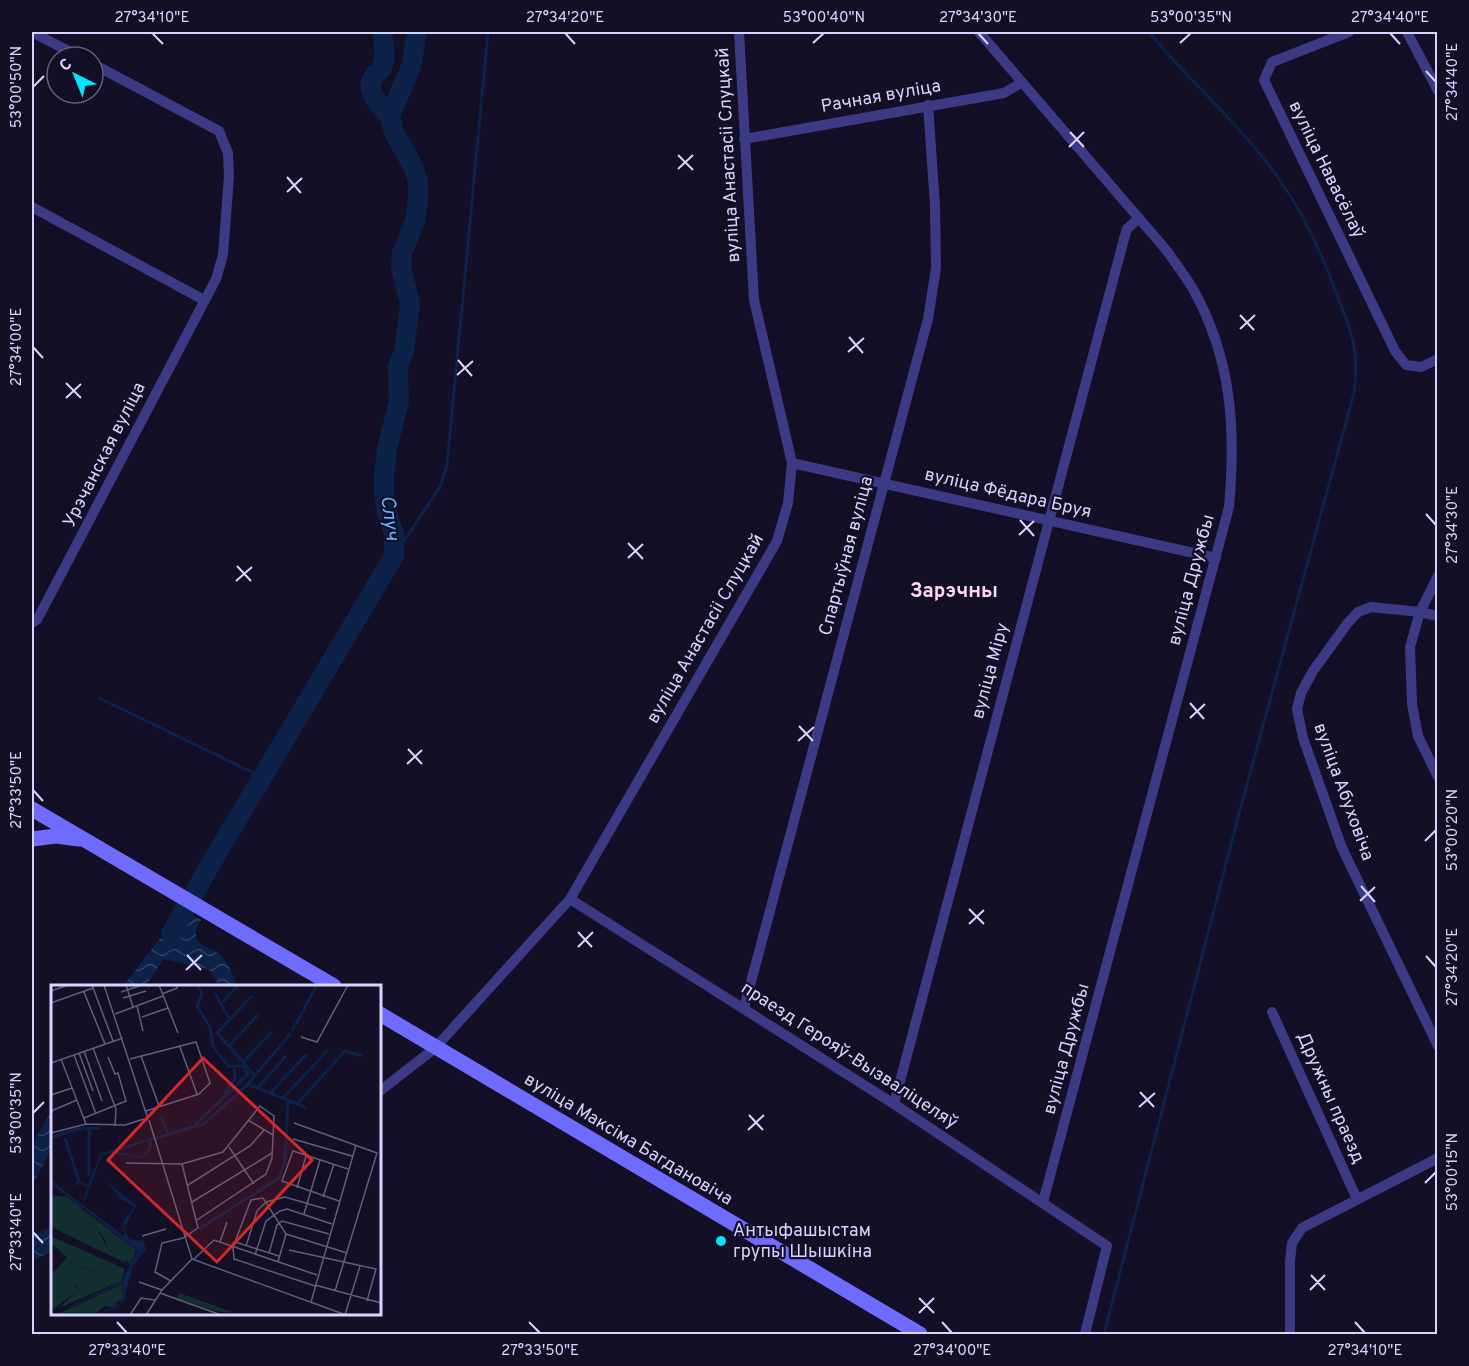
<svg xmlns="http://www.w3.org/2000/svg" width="1469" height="1366" font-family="Overpass,sans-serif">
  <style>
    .water { fill: url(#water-waves) }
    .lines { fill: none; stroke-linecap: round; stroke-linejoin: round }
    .stream { stroke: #0c2248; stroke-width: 3 }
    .river { stroke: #0c2248; stroke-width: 20 }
    .street { stroke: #3d3a85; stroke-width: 10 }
    .secondary { stroke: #6f6bff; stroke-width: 15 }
    .ticks { fill: none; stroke: #d9d4ff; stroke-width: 2 }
    .poi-dot { fill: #00e5ff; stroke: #130f26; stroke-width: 2 }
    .labels { text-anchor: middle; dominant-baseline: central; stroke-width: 4.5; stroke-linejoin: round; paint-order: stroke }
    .street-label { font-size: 18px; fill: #d9d4ff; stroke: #130f26 }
    .poi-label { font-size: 18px; fill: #d9d4ff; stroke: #130f26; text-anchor: start }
    .water-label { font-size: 20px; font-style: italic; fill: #62b6ff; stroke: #130f26 }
    .neighbourhood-label { font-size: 20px; font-weight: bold; fill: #ffd6f0; stroke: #130f26 }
    .inset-river { fill: none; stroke: #0c2248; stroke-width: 3 }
    .inset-road { fill: none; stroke: #625e7d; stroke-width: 1.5 }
    .view { fill: #d62828; fill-opacity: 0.15; stroke: #d62828; stroke-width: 3 }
    .inset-edge { fill: none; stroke: #d9d4ff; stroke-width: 3 }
    .neatline { fill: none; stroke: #d9d4ff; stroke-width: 2 }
    .ticks-label { font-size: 15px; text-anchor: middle; fill: #d9d4ff }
  </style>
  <defs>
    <pattern id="water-waves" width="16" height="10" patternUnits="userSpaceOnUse" patternTransform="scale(1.5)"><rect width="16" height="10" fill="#0c2248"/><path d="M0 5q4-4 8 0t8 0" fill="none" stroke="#2f4163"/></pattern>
  </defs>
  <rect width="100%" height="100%" fill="#130f26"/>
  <g class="water">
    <path d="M175 905 201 920 196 930V939C205 949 207 947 217 952 227 958 233 976 237 986H218L215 977 208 969 163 959 146 986H123L165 932Z"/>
    <polygon points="52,1110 52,1148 32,1186 32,1144"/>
    <polygon points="52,1226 52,1250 32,1262 32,1236"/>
  </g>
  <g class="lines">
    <g class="stream">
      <polyline points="394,556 440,487 447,465 488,32"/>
      <polyline points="99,698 262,777"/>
      <path d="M1104 1334 1240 810 1354 393C1360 348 1351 332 1336 292 1321 253 1305 216 1281 182 1243 127 1191 83 1149 32"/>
    </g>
    <g class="river">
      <path d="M382 32C383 43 388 58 381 69 380 72 376 73 374 76 364 89 380 107 390 116"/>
      <polyline points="171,934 213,860 394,556 394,534 387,513 384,494 384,477 387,448 399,402 398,367 404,351 410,304 401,267 402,253 415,221 418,199 418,182 413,166 394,133 390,116 411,67 417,32"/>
    </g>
    <g class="street">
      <polyline points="32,32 80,57"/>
      <path d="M979 32 1167 251C1176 264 1185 276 1193 289 1232 359 1236 429 1229 507L1043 1202"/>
      <polyline points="1349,32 1272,62 1264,80 1395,351 1406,365 1421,367 1438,359"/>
      <polyline points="1407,32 1438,91"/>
      <polyline points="744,139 1004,93 1021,83"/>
      <polyline points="32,207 204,300"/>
      <polyline points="792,463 1216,558"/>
      <polyline points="1438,576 1420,612 1410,647 1412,704 1418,736 1438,777"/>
      <polyline points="1438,616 1420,612 1371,607 1358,612 1347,624 1313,671 1301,693 1297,709 1303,738 1342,848 1438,1046"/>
      <polyline points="32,623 37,620 216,279 223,255 229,176 228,153 219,131 93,64"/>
      <polyline points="570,899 894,1104 1107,1246 1085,1334"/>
      <polyline points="744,1008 928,319 936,268 935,205 928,105"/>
      <polyline points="1272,1012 1357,1199"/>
      <polyline points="380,1091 435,1048 570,899 777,541 788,503 792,463 754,300 739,32"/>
      <polyline points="894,1104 1124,239 1127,229 1139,218"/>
      <polyline points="1290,1334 1290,1261 1292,1243 1302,1228 1438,1158"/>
    </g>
    <g class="secondary">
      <polyline points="32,809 334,986"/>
      <polyline points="32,839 56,836 79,839"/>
      <polyline points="380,1014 920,1334"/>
    </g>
  </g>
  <path class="ticks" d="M152 33 163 44M565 33 575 44M978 33 988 44M1390 33 1400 44M813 43 824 33M1180 43 1191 33M1426 71 1436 82M33 87 44 76M1070 132 1084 147M1069 147 1084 132M678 155 693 170M678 169 693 155M287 177 301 193M287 192 302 178M1240 315 1254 330M1240 329 1255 315M849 337 863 353M33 347 43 358M848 352 864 338M458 360 472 376M457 375 473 361M66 383 81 398M66 398 81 384M1426 514 1436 525M1020 520 1034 536M1019 535 1034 521M628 543 643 559M628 558 643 544M237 566 251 581M236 581 252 567M1190 703 1204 719M1190 718 1205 704M799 726 813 741M798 741 814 727M408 749 422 764M407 764 422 750M33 790 43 801M1425 841 1436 830M1361 886 1375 902M1360 901 1375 887M969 909 984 924M969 924 984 910M578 932 592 947M578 947 593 932M187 955 201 970M1426 956 1436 967M186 970 202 955M1140 1092 1154 1107M1139 1107 1155 1093M33 1113 44 1102M749 1115 763 1130M748 1130 764 1115M1425 1183 1436 1172M33 1232 43 1243M1311 1275 1325 1290M1310 1290 1325 1275M919 1298 934 1313M919 1313 934 1298M117 1322 127 1333M529 1322 540 1333M942 1322 952 1333M1355 1322 1365 1333"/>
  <circle class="poi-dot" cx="721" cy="1241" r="6"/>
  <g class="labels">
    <g class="street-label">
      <text transform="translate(881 97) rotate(-10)">Рачная вуліца</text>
      <text transform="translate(729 155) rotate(-93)">вуліца Анастасіі Слуцкай</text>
      <text transform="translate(1326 170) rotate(64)">вуліца Навасёлаў</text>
      <text transform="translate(105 455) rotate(-63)">Урэчанская вуліца</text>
      <text transform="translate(1008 494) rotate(13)">вуліца Фёдара Бруя</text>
      <text transform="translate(847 556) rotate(-75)">Спартыўная вуліца</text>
      <text transform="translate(1192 580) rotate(-75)">вуліца Дружбы</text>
      <text transform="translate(706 629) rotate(-60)">вуліца Анастасіі Слуцкай</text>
      <text transform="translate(991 671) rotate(-75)">вуліца Міру</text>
      <text transform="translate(1343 792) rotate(70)">вуліца Абуховіча</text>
      <text transform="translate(1067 1049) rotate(-75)">вуліца Дружбы</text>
      <text transform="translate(849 1056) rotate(33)">праезд Герояў-Вызваліцеляў</text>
      <text transform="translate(1330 1098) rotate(66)">Дружны праезд</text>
      <text transform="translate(628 1140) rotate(31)">вуліца Максіма Багдановіча</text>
    </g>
    <g class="poi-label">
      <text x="733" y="1231">Антыфашыстам<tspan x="733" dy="21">групы Шышкіна</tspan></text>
    </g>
    <g class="water-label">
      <text transform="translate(389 518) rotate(83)">Случ</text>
    </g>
    <g class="neighbourhood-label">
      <text x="954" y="592">Зарэчны</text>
    </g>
  </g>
  <g transform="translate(51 985)">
    <rect width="330" height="330" fill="#130f26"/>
    <path d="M28 221 41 234 34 230 30 245H21L14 240 15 233ZM54 255 71 262 75 258 85 265 79 280 73 272 57 265ZM17 271 20 277 42 287V293L25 297 28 304 6 284Z" fill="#12302f"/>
    <path d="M0 210 16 212 28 221 24 234 15 233 14 241 30 245 34 230 41 234 57 265 74 272 75 278 0 242ZM0 251 74 284 69 293H57L20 277 0 258ZM6 284 21 289 23 301 28 304 0 326V288ZM128 308 184 328 164 326 126 313Z" fill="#12302f"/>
    <path d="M34 226 75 258 71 262 54 255ZM74 284 70 296 8 323 28 304 24 297 42 293V287L69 293ZM72 299 71 313 61 322 54 321 42 330H4Z" fill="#12302f"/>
    <path d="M102 152 100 164 92 173 59 168 51 170 32 220 73 251 72 237 83 221 71 215 55 196 85 220 73 244 79 254 93 256 95 264 81 283 73 316 64 323 45 330 70 317 73 298 0 330 71 296 86 266 31 222 36 202 29 198 19 204 28 196 37 200 49 169ZM97 156 98 163 91 172 67 167Z" fill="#0c2248" fill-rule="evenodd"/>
    <path class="inset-river" d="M164 8 178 33M201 11 166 48 204 91M172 17 187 0M241 46 266 0M177 62 207 30M193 76 221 47M198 100 256 123M206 104 235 71M219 108 256 69M173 109 184 94 183 82M231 114 277 65M246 119 294 66 311 71M110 132 117 149M142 142 153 139 196 100 240 48M38 145V191M0 153 26 144 50 143M14 153 28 196M102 154 142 142 197 89 192 81H177L162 61 159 42 146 21 151 9 147 0M0 197 32 222M148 244 228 193 234 175 237 116"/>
    <path class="inset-road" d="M41 0 62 56M53 0 97 134M75 0 82 22M108 0 127 48M0 6 17 0M33 7 54 59M70 7 91 0M111 9 126 3 125 0M72 13 95 6M0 18 42 3M86 21 92 46M64 29 112 11M91 32 117 23M250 52 266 57 297 0M129 62 146 109M42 63 65 124 64 141M33 66 51 116M28 68 42 106M23 70 45 129M90 71 108 121M10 74 35 139M79 74 145 57 159 98 148 109 95 126M0 78 72 53M0 110 21 103M0 126 26 115M33 133 75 116 67 88 64 89 57 72M98 135 141 274 295 330M197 135 222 150M243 138 326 168 284 306M0 148 35 139 74 140 93 134M242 154 301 171M178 162 203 199M75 178 131 179 172 167 209 121 223 131 221 173 215 189 146 235M137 200 199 161 213 145M246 203 255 171M272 212 283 179M288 216 231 196 242 166 297 184M141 217 221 168M253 229 269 175M235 249 212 213 200 215 182 262 183 274 264 301M91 251 115 244M169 257 176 237M184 257 228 271M195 261 206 226 215 217 234 212 275 224M238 265 325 284 316 316M218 268 226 240 231 236 278 249M204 270 215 236 229 226 236 224 281 239M142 275 163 255 266 290M227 277 235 249 296 268M120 296 104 287 111 258 132 253 147 243 131 179M88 297 111 305M264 300 330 318M109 308 170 330M260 317 305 160M79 330 90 313 104 315M95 330 111 305 141 274M294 330 309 281"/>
    <path class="view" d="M152 73 261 175 166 277 57 175Z"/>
    <rect width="330" height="330" class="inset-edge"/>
  </g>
  <rect width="1469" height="1366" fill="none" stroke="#130f26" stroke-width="66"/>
  <g transform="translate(75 75) rotate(317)"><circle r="28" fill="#130f26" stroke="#625e7d" stroke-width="1.5"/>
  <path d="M0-4.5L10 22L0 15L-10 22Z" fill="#00e5ff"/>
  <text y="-9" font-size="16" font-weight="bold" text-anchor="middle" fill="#d9d4ff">С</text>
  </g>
  <rect x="33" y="33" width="1403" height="1300" class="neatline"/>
  <g class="ticks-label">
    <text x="152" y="22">27°34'10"E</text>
    <text x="565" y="22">27°34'20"E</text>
    <text x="824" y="22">53°00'40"N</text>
    <text x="978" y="22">27°34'30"E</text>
    <text x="1191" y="22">53°00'35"N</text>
    <text x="1390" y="22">27°34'40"E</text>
    <text transform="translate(1452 82) rotate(-90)" y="5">27°34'40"E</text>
    <text transform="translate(16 87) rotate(-90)" y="5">53°00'50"N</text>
    <text transform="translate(16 347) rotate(-90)" y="5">27°34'00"E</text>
    <text transform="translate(1452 525) rotate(-90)" y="5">27°34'30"E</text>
    <text transform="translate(16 790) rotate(-90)" y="5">27°33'50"E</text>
    <text transform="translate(1452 830) rotate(-90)" y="5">53°00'20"N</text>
    <text transform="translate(1452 967) rotate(-90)" y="5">27°34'20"E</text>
    <text transform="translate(16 1113) rotate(-90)" y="5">53°00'35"N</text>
    <text transform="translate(1452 1172) rotate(-90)" y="5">53°00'15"N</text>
    <text transform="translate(16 1232) rotate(-90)" y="5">27°33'40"E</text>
    <text x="127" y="1355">27°33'40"E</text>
    <text x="540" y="1355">27°33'50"E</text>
    <text x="952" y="1355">27°34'00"E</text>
    <text x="1365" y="1355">27°34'10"E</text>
  </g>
</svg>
